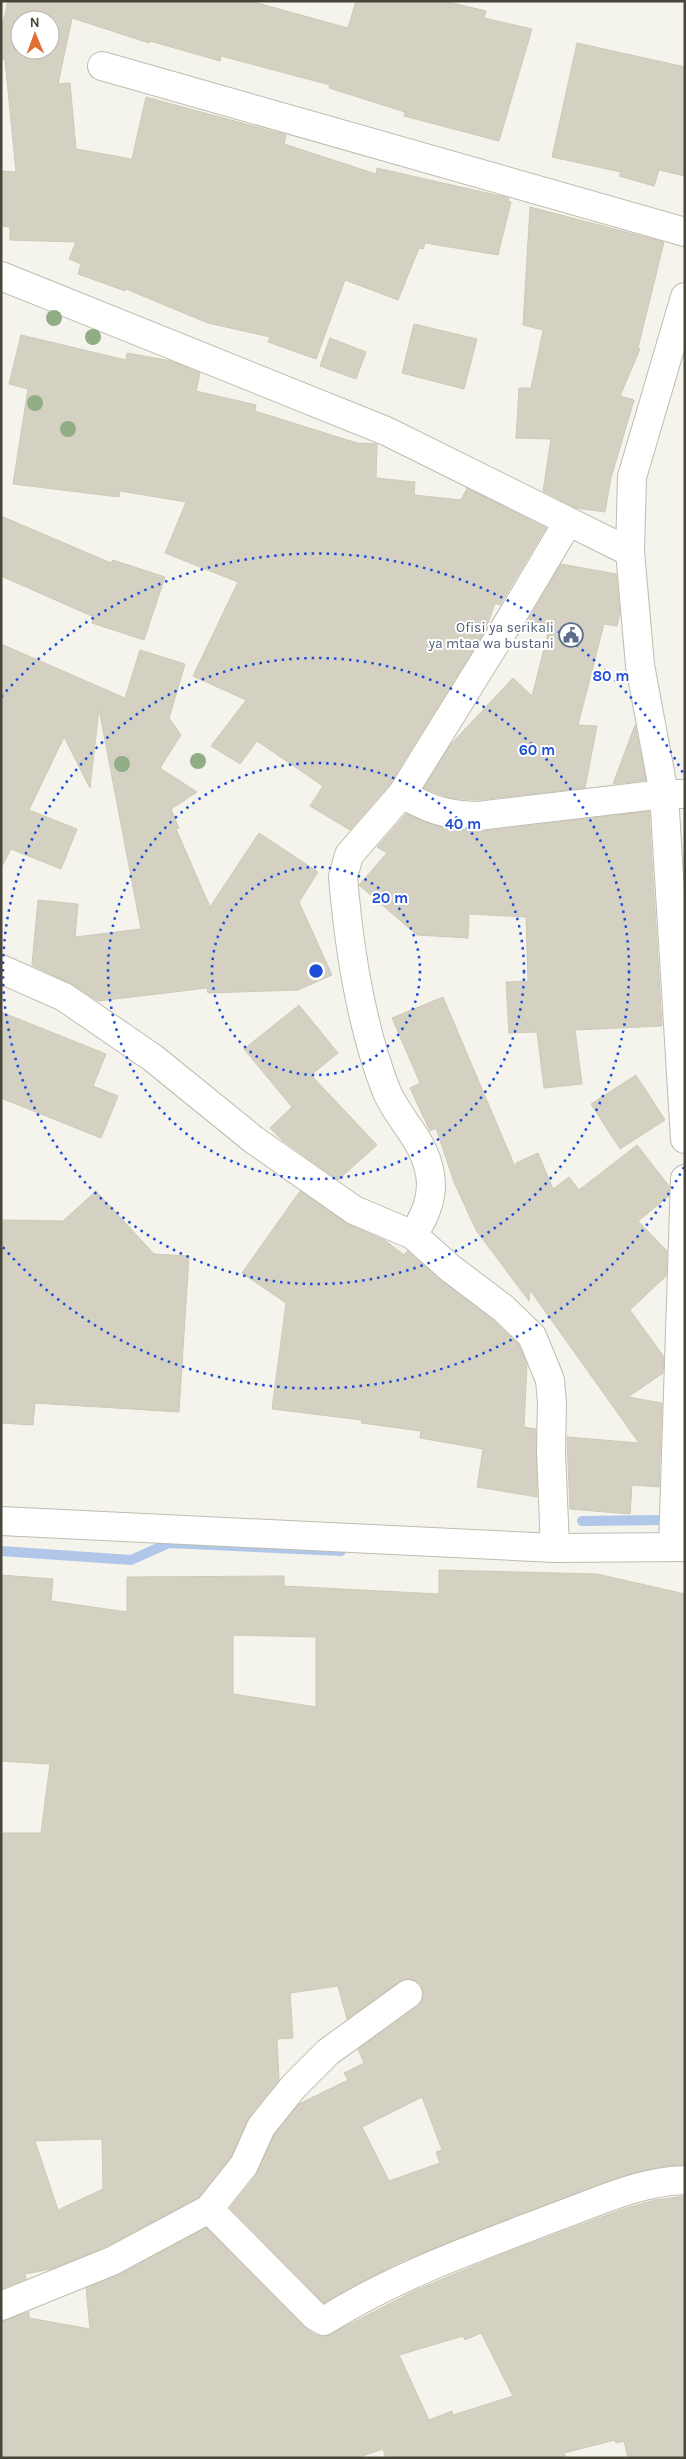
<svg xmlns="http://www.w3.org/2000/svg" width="686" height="2459" font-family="Karla,sans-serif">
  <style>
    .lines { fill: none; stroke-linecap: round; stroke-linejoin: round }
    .stream { stroke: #b0c7e9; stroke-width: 10 }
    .building { fill: #d4d1c2; stroke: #cecab6; fill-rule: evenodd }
    .street-casing { stroke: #bfbcaf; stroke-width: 30 }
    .street { stroke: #fff; stroke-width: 28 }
    .tree { fill: #91ad86 }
    .ring { fill: none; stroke: #1d4ed8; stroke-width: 2.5; stroke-dasharray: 2.5 5 }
    .labels { text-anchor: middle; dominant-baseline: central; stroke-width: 4; stroke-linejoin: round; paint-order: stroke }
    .service-label { font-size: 14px; fill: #4e5e75; stroke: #fff; text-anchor: end }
    .centre { fill: #1d4ed8; stroke: #fff; stroke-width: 2.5 }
    .ring-label { font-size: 15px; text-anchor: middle; font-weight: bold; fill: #1d4ed8; stroke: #fff; stroke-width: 4; stroke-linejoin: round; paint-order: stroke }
  </style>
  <rect width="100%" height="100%" fill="#f4f3ec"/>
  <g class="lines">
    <g class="stream">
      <polyline points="582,1521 663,1520"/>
      <polyline points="1,1551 131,1560 169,1543 341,1551"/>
    </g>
  </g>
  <g class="building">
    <path d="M8 1H250L348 28 356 1H444L486 11 484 18 532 29 499 141 404 116 405 112 329 88 330 85 221 56 220 61 150 41 149 43 72 18 58 84 70 83 76 149 132 159 146 97 286 135 284 144 376 174 377 168 509 198 508 201 511 202 498 255 425 243 423 249 419 248 398 300 345 280 316 359 268 342 270 337 208 323 126 289 125 291 78 274 81 264 69 259 76 242 10 240V227L1 226V171L16 172 5 60 1 59V32ZM20 20H50V50H20Z"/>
    <polygon points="577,43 685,67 685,176 659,170 654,186 619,176 621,172 552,157"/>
    <polygon points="530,207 664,242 638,348 640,349 620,396 634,400 611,478 605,512 576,508 543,491 551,439 516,438 519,388 531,388 543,330 523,325"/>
    <polygon points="414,324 477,339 464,389 402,373"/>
    <polygon points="21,335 126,360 127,353 171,361 200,373 196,391 256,405 255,411 357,443 377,444 376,478 415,482 414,495 461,500 467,488 546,528 500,605 495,603 486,629 389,785 350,830 310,806 323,786 257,741 240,764 211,746 246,700 193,676 238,582 165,553 186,502 120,491 119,497 13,484 28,389 9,384"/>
    <polygon points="330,338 366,352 356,379 320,366"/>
    <polygon points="1,516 111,563 113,560 165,577 144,640 92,623 94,617 1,576"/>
    <polygon points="561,564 616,574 620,613 617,626 604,624 578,725 597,726 585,788 477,800 450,798 424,788 451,744 513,678 532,696 549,629 529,619"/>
    <polygon points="1,644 125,698 140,650 185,664 169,718 181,735 160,768 197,792 171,809 179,828 176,829 210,907 259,833 318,872 299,902 332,975 298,990 208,993 207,988 98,1001 70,983 32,965 38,900 78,904 75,937 141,929 99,709 90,788 64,737 29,810 77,829 61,869 11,849 1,868"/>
    <polygon points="635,725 646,780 613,784"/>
    <polygon points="649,811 662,1026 575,1030 582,1084 544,1088 537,1032 509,1033 506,982 528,981 526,917 469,914 468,938 417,935 359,885 387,853 377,847 406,814 443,828 477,832"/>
    <polygon points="443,997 516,1169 516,1163 538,1153 553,1189 569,1177 579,1190 637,1145 669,1186 669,1196 638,1221 667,1251 666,1276 630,1310 664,1357 663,1373 628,1397 662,1403 659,1487 632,1485 630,1514 570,1509 567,1437 639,1443 530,1290 529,1301 476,1230 454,1182 436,1128 430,1131 410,1088 420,1083 392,1018"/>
    <polygon points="299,1005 338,1053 311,1075 377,1145 338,1180 282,1140 270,1128 292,1107 244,1049"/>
    <polygon points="1,1012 106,1054 93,1086 118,1096 101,1138 1,1098"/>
    <polygon points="636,1075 665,1120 620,1149 591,1104"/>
    <polygon points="96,1191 154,1254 189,1256 179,1412 35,1403 33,1425 1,1423 1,1220 63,1221"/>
    <polygon points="300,1191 348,1224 386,1241 404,1255 407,1251 441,1280 493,1320 519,1345 527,1364 524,1427 536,1429 537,1497 477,1487 483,1449 420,1438 421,1431 361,1423 362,1420 272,1409 286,1303 242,1273"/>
    <path d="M439 1570 597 1574 685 1594V2165L665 2166 630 2174 489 2226 400 2262 324 2303 230 2208 256 2175 274 2135 299 2104 348 2080 344 2073 364 2063 358 2049 417 2007 422 2000 423 1992 421 1985 415 1980 406 1979 347 2019 338 1986 290 1993 293 2038 277 2039 279 2080 249 2117 231 2157 199 2197 105 2247 51 2269 25 2274 26 2279 1 2289V1833H41L50 1764 1 1761V1575L53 1579 51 1601 127 1612V1577L284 1576V1586L439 1594ZM233 1635 316 1637V1707L233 1694ZM422 2097 442 2150 436 2152 440 2163 389 2181 362 2127ZM102 2139 103 2189 58 2210 35 2141Z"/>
    <path d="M685 2196V2458H628L624 2441 616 2443 615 2440 564 2453 566 2458H386L383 2449 356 2458H1V2321L29 2312V2318L90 2329 86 2288 119 2275 206 2228 304 2327 316 2335 325 2337 414 2291 500 2255 623 2209 655 2200ZM481 2333 513 2396 453 2415 452 2411 429 2420 399 2355 463 2336 465 2340Z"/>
  </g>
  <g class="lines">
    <g class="street-casing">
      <g id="street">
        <polyline points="102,66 685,232"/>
        <polyline points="1,276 386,431 630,552"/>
        <polyline points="685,297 632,477 630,552 640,665 664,794 685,1139"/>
        <path d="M402 794C431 810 445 815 478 816L664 794H685"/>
        <polyline points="1,969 64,997 153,1058 254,1140 354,1210 413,1235 450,1268 503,1308 532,1336 550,1380 552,1403 551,1451 555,1548"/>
        <path d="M413 1235C425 1216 434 1197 430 1174 424 1139 399 1121 386 1090 360 1023 349 948 343 877L349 855 402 794 511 618 568 522"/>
        <polyline points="1,1521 555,1548 685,1547"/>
        <polyline points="673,1547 685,1179"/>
        <path d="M209 2209 315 2316 324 2321C395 2276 475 2248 553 2218 595 2203 640 2181 685 2180"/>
        <polyline points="1,2306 112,2261 209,2209 244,2165 261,2127 294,2086 328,2052 408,1994"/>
      </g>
    </g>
    <use href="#street" class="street"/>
  </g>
  <g class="tree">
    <circle cx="54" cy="318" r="8"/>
    <circle cx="93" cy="337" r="8"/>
    <circle cx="35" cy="403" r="8"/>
    <circle cx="68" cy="429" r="8"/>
    <circle cx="198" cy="761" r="8"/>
    <circle cx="122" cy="764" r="8"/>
  </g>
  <g class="ring">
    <circle cx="316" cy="971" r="104"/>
    <circle cx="316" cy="971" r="208"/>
    <circle cx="316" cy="971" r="313"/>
    <path d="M684 1167A417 417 0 0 1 1 1245M1 697A417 417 0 0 1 684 775"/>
  </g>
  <defs>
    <g id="civic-ring" transform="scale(1.25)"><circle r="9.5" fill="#fff" stroke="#5c6f8a" stroke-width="1.5"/><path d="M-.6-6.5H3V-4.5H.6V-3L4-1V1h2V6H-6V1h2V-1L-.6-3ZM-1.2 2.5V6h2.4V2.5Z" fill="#5c6f8a"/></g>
  </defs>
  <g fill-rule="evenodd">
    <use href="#civic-ring" x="571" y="635"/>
  </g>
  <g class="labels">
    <g class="service-label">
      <text x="554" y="627">Ofisi ya serikali<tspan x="554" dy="16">ya mtaa wa bustani</tspan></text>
    </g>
  </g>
  <circle cx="316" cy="971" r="8" class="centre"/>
  <g class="ring-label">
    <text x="611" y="681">80 m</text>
    <text x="537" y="755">60 m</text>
    <text x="463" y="829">40 m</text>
    <text x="390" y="903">20 m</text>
  </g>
  <rect width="686" height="2459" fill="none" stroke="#48453a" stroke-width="5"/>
  <g transform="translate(35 35) rotate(359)"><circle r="24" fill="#ffffff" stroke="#b6b5b0"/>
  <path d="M0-4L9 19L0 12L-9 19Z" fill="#e16f35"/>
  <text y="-8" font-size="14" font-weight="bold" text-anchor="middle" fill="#48453a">N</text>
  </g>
</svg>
